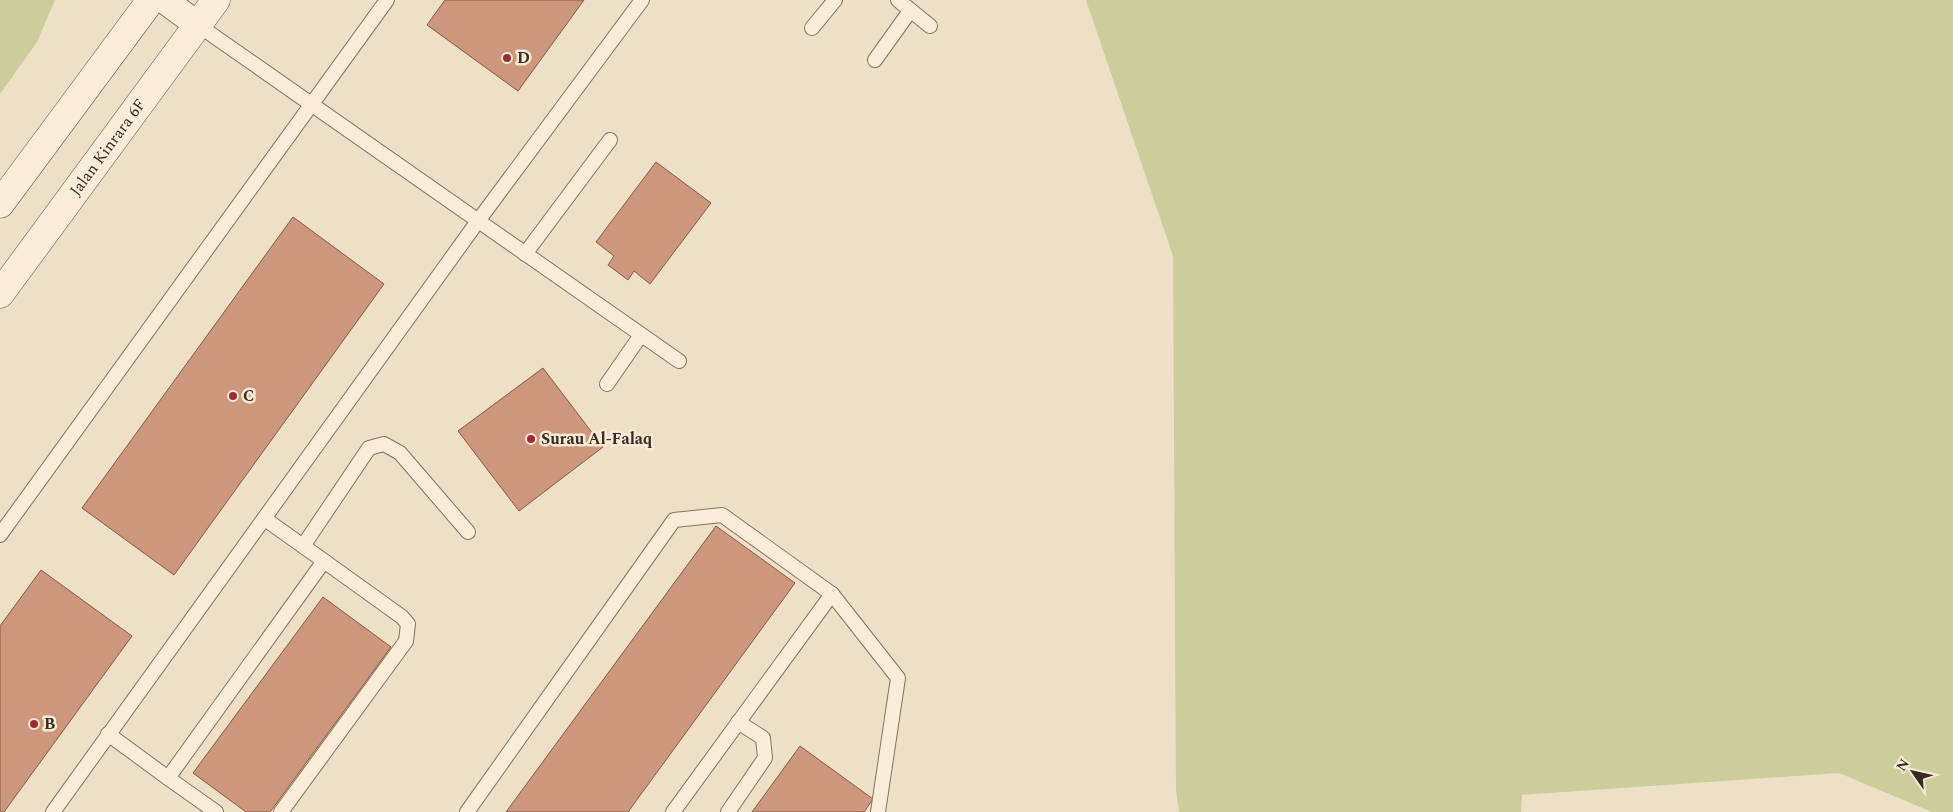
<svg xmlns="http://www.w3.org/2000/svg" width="1953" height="812" font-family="Spectral,serif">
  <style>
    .green { fill: #cbcd9a }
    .building { fill: #cc977d; stroke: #895842 }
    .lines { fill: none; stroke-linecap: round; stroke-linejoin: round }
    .service-casing { stroke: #8a715c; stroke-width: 16 }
    .minor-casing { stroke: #8a715c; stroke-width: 28 }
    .secondary-casing { stroke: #6c523f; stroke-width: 29 }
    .service { stroke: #f9edda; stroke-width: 14 }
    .minor { stroke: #f9edda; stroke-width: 26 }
    .secondary { stroke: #f9edda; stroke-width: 28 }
    .poi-dot { fill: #992c37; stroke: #f6ead6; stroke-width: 2 }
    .labels { text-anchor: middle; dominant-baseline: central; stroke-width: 5; stroke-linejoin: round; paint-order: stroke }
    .poi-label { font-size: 16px; font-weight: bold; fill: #3a2a20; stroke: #f6ead6; text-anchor: start }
    .street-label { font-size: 16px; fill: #3a2a20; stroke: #f6ead6 }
  </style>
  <rect width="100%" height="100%" fill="#eedfc7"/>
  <g class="green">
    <polygon points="0,0 55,0 37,42 0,94"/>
    <polygon points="1086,0 1953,0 1953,812 1932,812 1839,773 1522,795 1521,812 1179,812 1176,790 1173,256"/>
  </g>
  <g class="building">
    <polygon points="445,0 584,0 518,91 427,25"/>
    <polygon points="656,162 711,203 650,284 634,271 628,280 608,265 614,256 596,242"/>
    <polygon points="293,217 384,284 174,575 82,508"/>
    <polygon points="543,368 603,447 519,511 458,431"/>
    <polygon points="716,526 795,583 628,812 506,812"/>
    <polygon points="41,570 132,636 4,812 0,812 0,626"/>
    <polygon points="323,597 391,647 270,812 246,812 193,773"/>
    <polygon points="800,746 873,799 864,812 752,812"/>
  </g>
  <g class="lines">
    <g class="service-casing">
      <g id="service">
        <polyline points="898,0 930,26"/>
        <polyline points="198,25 679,361"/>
        <polyline points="812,28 835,0"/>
        <polyline points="875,60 910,11"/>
        <polyline points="525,254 610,140"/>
        <polyline points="607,384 641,335"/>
        <polyline points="0,535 387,0"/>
        <polyline points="303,546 369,448 384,444 400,453 468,532"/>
        <polyline points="108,734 168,778 324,561 265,519"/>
        <polyline points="168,778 216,812"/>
        <polyline points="53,812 478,221 642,0"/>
        <polyline points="281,812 406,641 408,624 402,617 324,561"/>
        <polyline points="467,812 674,520 722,515 832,594 898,678 878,812"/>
        <polyline points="673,812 832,594"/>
        <polyline points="728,812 765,758 763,738 738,722"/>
      </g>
    </g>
    <g class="minor-casing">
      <polyline id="minor" points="164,0 198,25"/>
    </g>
    <g class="secondary-casing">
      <g id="secondary">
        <polyline points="0,204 151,0"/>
        <path id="s1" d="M0 294 216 0"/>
      </g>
    </g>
    <use href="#service" class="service"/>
    <use href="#minor" class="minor"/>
    <use href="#secondary" class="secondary"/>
  </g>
  <g class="poi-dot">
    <circle cx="507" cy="58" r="5"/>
    <circle cx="233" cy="396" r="5"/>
    <circle cx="531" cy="439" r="5"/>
    <circle cx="34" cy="724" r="5"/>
  </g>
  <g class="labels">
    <g class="poi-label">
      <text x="517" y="58">D</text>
      <text x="243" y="396">C</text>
      <text x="541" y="439">Surau Al-Falaq</text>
      <text x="44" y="724">B</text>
    </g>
    <g class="street-label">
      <text stroke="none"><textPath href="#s1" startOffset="182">Jalan Kinrara 6F</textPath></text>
    </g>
  </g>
  <g transform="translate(1913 772) rotate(304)" stroke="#f6ead6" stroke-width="4" paint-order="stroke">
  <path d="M0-4L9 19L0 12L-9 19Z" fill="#3a2a20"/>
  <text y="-8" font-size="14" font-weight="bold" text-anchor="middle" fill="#3a2a20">N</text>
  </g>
</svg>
